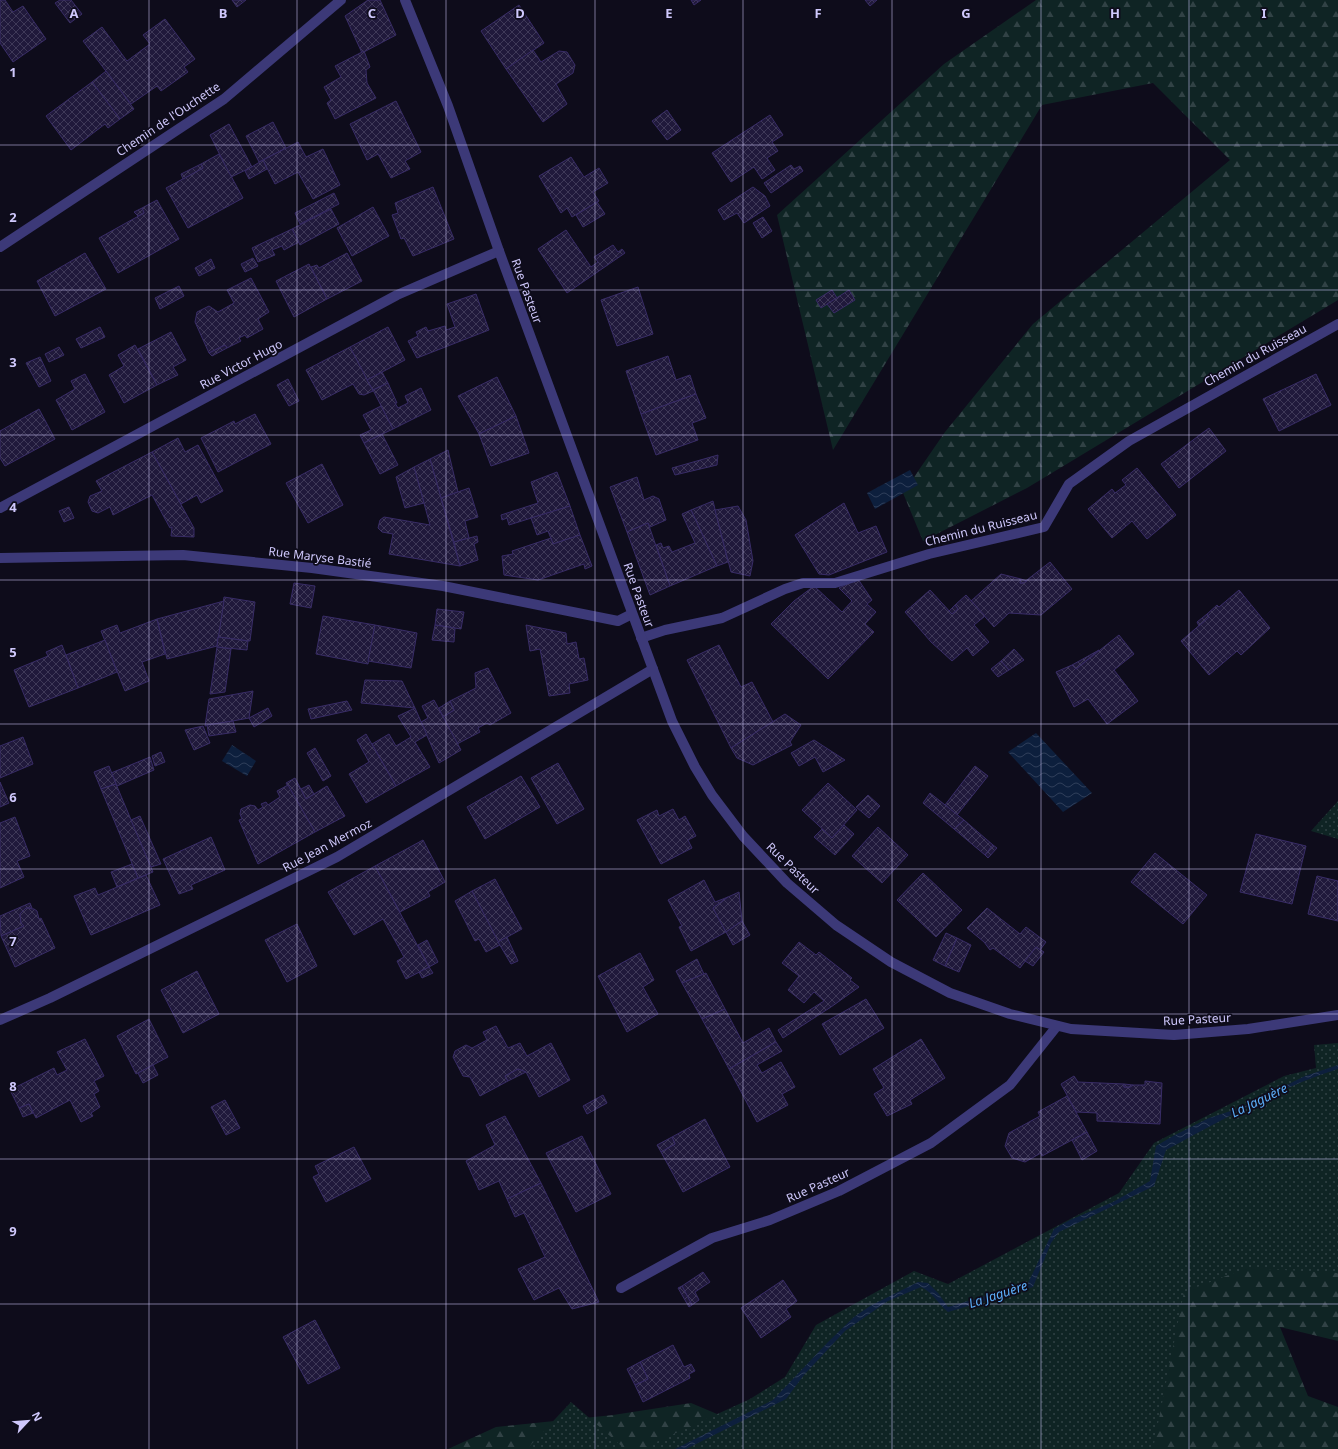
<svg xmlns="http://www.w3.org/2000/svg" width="1338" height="1449" font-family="'Noto Sans',sans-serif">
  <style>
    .forest { fill: url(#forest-firs) }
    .park { fill: url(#park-dots) }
    .water { fill: url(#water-waves) }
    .building { fill: url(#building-cross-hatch); stroke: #382c66 }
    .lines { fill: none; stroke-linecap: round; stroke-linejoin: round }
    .service { stroke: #3c3978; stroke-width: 10 }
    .minor { stroke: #3c3978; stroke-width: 10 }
    .tertiary { stroke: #3c3978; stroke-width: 10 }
    .grid { fill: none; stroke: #cfc8fc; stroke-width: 1; stroke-opacity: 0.55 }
    .labels { text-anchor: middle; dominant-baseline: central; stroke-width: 3.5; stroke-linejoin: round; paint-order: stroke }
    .street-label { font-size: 12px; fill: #cfc8fc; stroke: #0e0c1b }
    .water-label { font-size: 13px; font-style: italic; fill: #5badf7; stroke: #0e0c1b }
    .grid-label { font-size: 13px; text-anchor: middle; font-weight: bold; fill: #cfc8fc; stroke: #0e0c1b; stroke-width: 3.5; stroke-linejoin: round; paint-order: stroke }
  </style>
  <defs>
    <pattern id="forest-firs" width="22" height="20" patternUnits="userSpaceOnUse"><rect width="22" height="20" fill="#0f2424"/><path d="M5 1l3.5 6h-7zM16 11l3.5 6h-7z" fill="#314245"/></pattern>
    <pattern id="park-dots" width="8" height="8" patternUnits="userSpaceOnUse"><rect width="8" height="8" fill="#0f2424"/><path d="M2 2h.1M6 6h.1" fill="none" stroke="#314245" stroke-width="1.8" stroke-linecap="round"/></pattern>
    <pattern id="water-waves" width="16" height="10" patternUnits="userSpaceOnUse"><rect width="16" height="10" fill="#0d1f3d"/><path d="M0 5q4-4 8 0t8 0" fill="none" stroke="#2f3e5a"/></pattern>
    <pattern id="building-cross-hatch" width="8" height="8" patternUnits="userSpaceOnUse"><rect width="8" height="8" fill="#20193b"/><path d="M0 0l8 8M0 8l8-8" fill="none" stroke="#3f3958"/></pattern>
  </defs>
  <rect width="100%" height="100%" fill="#0e0c1b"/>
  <g class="forest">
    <polygon points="1036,0 1338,0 1338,300 1027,488 923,541 903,493 945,432 1033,324 1230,160 1153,83 1042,105 833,450 777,215 944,64"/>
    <polygon points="1338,1148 1338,1341 1280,1327 1308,1396 1338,1407 1338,1449 861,1449"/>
    <polygon points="691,1403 779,1440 779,1449 448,1449 496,1427 613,1415"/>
  </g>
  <g class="park">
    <polygon points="1338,801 1338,839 1311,831"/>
    <polygon points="1338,1043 1338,1273 1247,1268 1184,1292 1153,1449 641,1449 750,1399 785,1377 816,1325 914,1271 948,1284 1119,1193 1154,1143 1284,1076 1316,1068 1314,1045"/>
    <polygon points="571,1402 625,1449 527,1449"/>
  </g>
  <g class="water">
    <polygon points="910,470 918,485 875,509 867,493"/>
    <polygon points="1036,733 1092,793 1063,812 1008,752"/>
    <polygon points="232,745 256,761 247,776 222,761"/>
    <path d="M1338 1065V1069C1278 1088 1222 1120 1166 1150L1154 1186 1059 1232 1051 1243 1033 1287 948 1312C937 1303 934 1293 921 1287L888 1301 845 1331 804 1375 786 1399 686 1449H675L773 1400 828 1342 854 1317 870 1306 918 1282 928 1283 938 1293 948 1307 1028 1283 1054 1229 1070 1220 1113 1202 1150 1181 1156 1146 1173 1136 1209 1118 1240 1108 1305 1076Z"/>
  </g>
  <g class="building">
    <polygon points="0,0 5,0 13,12 23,6 46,39 13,62 0,43"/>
    <polygon points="60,0 71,0 82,14 70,23 55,3"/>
    <polygon points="232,0 246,0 237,7"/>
    <polygon points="368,0 380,0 396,35 362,53 345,16"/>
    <polygon points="691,0 701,0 694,5"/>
    <polygon points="865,0 877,0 870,6"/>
    <polygon points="519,5 544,43 506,69 481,31"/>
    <polygon points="165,19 195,59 184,67 188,72 161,91 157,86 131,104 83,41 102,27 127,61 150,44 143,35"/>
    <polygon points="533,50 541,62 559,51 567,52 575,65 573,73 556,84 567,104 543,122 506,69"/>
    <polygon points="364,51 370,67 366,70 367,83 376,98 335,119 327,103 331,100 324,87 341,77 335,66"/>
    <polygon points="106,71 134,109 120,119 92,82"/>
    <polygon points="92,82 120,119 108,128 105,124 71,150 46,116"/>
    <polygon points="396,101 421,152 405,161 410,169 391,178 378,154 367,160 350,124"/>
    <polygon points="667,110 681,130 667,140 652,121"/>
    <polygon points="770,115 783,135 772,142 778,151 767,158 775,170 762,179 754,167 731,182 712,153"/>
    <polygon points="273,122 286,148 259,162 246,136"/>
    <polygon points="229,124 252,167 231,177 210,135"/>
    <polygon points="298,142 306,157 323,149 340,185 313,199 298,172 275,184 263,160"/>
    <polygon points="219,154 243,198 188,228 166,188 203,168 201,164"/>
    <polygon points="571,157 584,177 599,168 608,183 593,192 599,201 572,217 567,208 561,213 539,176"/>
    <polygon points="263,160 267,169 249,179 245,171"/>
    <polygon points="201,164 203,168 183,179 181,174"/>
    <polygon points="791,165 794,169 800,166 803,171 771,193 764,183"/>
    <polygon points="433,187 454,239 413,256 404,238 401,239 392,215 398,213 395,203"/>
    <polygon points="753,187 765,196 770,206 744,223 737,213 724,220 718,210"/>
    <polygon points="334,193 339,204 300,224 295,213"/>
    <polygon points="157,200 179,239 118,273 99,238 144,213 142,208"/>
    <polygon points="597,202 605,214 583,227 576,215"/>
    <polygon points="373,207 389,236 352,256 337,228"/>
    <polygon points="142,208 144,213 138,216 134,212"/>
    <polygon points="331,209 339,224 300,245 292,229"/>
    <polygon points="763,217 772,231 762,238 753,223"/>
    <polygon points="292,229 299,242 284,250 282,246 272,250 275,255 258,262 252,248"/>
    <polygon points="566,230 591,267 598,262 594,257 613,245 618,252 622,249 625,253 567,293 538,249"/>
    <polygon points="85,253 106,289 55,316 37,281"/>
    <polygon points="347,253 362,281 327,299 311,267 317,265 319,268"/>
    <polygon points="253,258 258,266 245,272 241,264"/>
    <polygon points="211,259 215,268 199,276 195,268"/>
    <polygon points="309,264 327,299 294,317 276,281"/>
    <polygon points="251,278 269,312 258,319 263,329 247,338 245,335 239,338 241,341 227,348 225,345 209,353 195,322 197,312 209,306 218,312 234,303 227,290"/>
    <polygon points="179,286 184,296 160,309 155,298"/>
    <polygon points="638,287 653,334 617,346 601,300"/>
    <polygon points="832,290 837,298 821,308 816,300"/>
    <polygon points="849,290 855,300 834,313 827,304"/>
    <polygon points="476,294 489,330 417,358 408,341 418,336 416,332 426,327 428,331 445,326 446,330 455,327 447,304"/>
    <polygon points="100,327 105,337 81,348 76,339"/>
    <polygon points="388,327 405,360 367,380 350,347"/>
    <polygon points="171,332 186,360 173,367 178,375 157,385 138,349"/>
    <polygon points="135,345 157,385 124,403 109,375 124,366 118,355"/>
    <polygon points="225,345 227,348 212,356 209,353"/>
    <polygon points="59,347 64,355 49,362 45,354"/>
    <polygon points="350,347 373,391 364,395 359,394 353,384 322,400 306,370"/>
    <polygon points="668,356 676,380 690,375 696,394 641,414 626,371"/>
    <polygon points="40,357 51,381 39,387 26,363"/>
    <polygon points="382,372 388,383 373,390 367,380"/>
    <polygon points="85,374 105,412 72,430 56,400 75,389 71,381"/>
    <polygon points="1316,374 1331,405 1279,431 1263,399"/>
    <polygon points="497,377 516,416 479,434 458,396"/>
    <polygon points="288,379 299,401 289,406 277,385"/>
    <polygon points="388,383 397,403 395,403 398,408 408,403 405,396 421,388 431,410 393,429 373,390"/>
    <polygon points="696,394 706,418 692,423 698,440 656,455 641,414"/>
    <polygon points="381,406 393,429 364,443 360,435 371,430 363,415"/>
    <polygon points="39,409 55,439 5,466 0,458 0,431"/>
    <polygon points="255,414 271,444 218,472 201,438 234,421 235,424"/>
    <polygon points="516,416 529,453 491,466 479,434"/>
    <polygon points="1209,428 1226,451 1179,488 1161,464"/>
    <polygon points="382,434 398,465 380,474 364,443"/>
    <polygon points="178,438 185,452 198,445 223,491 201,503 197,495 181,504 152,452"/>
    <polygon points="448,450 458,492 441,498 430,459"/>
    <polygon points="152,452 194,528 194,537 171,536 172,527 170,528 152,495 113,515 110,507 98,513 92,511 88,502 90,496 102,491 96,481"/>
    <polygon points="718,455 717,465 675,475 672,468"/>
    <polygon points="430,459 441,498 460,566 389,554 393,534 382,532 378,528 380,520 384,517 430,525 414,467"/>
    <polygon points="322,464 343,505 308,523 286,483"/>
    <polygon points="414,467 424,503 405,508 396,477"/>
    <polygon points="1137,468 1176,515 1147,539 1132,521 1112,538 1088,509 1112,489 1115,493 1126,485 1122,480"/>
    <polygon points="557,472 570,506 509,525 507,518 502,520 501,515 538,503 531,482"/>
    <polygon points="637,477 644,500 653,496 659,499 666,520 650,527 648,523 627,532 610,487"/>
    <polygon points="469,488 478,517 465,521 469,538 454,542 441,498"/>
    <polygon points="713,501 728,562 717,566 691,510"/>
    <polygon points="844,503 858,533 876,526 887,552 829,575 819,574 795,535"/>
    <polygon points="570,506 580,535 553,544 548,531 537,535 531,518"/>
    <polygon points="738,506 746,520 753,561 750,576 731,572 715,510"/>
    <polygon points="69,507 74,518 64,522 59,511"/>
    <polygon points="691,510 717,566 670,586 656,545 661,543 663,548 669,546 672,552 695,543 682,514"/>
    <polygon points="648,523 670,586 650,595 627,532"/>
    <polygon points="580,535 592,566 585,569 584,564 538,580 504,575 502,556 513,554 512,551 551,538 553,544"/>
    <polygon points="477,536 478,542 474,544 478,560 460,566 454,542"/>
    <polygon points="1050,562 1072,589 1041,615 1009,613 994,627 971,601 1001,574 1021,579 1020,583 1023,583"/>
    <polygon points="858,579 872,600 867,604 876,612 865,624 874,632 828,679 771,624 794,601 814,586 842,612 852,601 839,588"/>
    <polygon points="1021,579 1027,581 1023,583 1020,583"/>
    <polygon points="294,583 315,586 311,608 290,604"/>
    <polygon points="930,590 952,614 958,609 955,605 966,595 985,616 974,625 989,642 973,656 967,648 952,661 931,642 905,612"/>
    <polygon points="1239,590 1270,628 1241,655 1237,651 1209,675 1181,641 1209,617 1207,614 1217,605 1219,607"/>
    <polygon points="224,597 255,602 250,641 218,637"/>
    <polygon points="224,601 217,646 167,659 157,619"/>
    <polygon points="955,605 958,609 952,614 949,611"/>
    <polygon points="437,609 464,612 461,629 435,625"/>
    <polygon points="1207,614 1209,617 1199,626 1197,622"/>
    <polygon points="323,616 375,625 368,664 316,654"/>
    <polygon points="157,619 165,654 142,662 149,681 125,691 101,631 117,625 120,633"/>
    <polygon points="375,625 417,633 411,668 368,661"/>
    <polygon points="435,625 455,628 454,642 432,640"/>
    <polygon points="526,625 566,633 567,644 576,642 579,659 584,658 588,680 569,684 570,693 549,696 540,649 530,651"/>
    <polygon points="1119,635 1134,654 1114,670 1138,701 1107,724 1088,699 1074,707 1056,672 1072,665 1076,669"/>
    <polygon points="218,637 248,641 247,650 217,647"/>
    <polygon points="105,640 117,672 78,688 66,655"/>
    <polygon points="62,645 78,688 29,707 14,670 48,656 46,652"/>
    <polygon points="719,645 741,687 752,682 773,722 731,748 687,660"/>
    <polygon points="217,647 231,649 225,692 210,694"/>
    <polygon points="1014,649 1024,660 1009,670 1001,661"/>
    <polygon points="1099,650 1076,669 1072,665"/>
    <polygon points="1001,661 1009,670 998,677 991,669"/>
    <polygon points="488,668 511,713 490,725 487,723 478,728 480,732 457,744 443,717 454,710 450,701 476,688 475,673"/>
    <polygon points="365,680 402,681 415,708 361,703"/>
    <polygon points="253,691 249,718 205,726 209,699"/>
    <polygon points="434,700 461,750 439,763 421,722 428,718 422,706"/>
    <polygon points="347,701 352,710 311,719 308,709"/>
    <polygon points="450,701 454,710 443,717 439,708"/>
    <polygon points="268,708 272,716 254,727 249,718"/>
    <polygon points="415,708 427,735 415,742 430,767 396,786 372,744 389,734 396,746 411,737 398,716"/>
    <polygon points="785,714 801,725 790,742 792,745 753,765 737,758 731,748"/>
    <polygon points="233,721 236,732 209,736 207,725"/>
    <polygon points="203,726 210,743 194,750 185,730"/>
    <polygon points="366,734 396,786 366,803 349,774 369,762 357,740"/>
    <polygon points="23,737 33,764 0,778 0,746"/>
    <polygon points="814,740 845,760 823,772 815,757 799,766 791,753"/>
    <polygon points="315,748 331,776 323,781 307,753"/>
    <polygon points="161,752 165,762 155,766 152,756"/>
    <polygon points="150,757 154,770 117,786 111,773"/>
    <polygon points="558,763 584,809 557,824 531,778"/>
    <polygon points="109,766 116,784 101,789 94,772"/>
    <polygon points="975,766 988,776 957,815 945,805"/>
    <polygon points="521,776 540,807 485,839 467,807"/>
    <polygon points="295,778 306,799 327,786 345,816 315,832 286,783"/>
    <polygon points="0,782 9,803 0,807"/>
    <polygon points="828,783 857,810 832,838 802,810"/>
    <polygon points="116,784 153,872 138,878 101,789"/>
    <polygon points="288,785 315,832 258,864 239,820 242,819 240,814 241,809 250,805 255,806 258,810 263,807 261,804 266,802 268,805 280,797 277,791"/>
    <polygon points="309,785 314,794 306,799 301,789"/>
    <polygon points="930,793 964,820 954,829 923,803"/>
    <polygon points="868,795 880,806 869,818 856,807"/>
    <polygon points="673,809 679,820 685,816 696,836 688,840 692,848 661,864 637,820 657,810 659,816"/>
    <polygon points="140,816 161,864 151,867 131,820"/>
    <polygon points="15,817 30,856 17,861 24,877 0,888 0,823"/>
    <polygon points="964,820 993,845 985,855 954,829"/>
    <polygon points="844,825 854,834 835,855 814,837 822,829 832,838"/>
    <polygon points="878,827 908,855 882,883 852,856"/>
    <polygon points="1256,834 1306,846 1292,904 1240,892"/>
    <polygon points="211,837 225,870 191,885 193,889 179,894 163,859"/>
    <polygon points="423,840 445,882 428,892 430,896 400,912 375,866"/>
    <polygon points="993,845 997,848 988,858 985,855"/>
    <polygon points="1155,853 1207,895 1183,924 1131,882"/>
    <polygon points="132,864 138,878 117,887 111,872"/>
    <polygon points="375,866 429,967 406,979 397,961 404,957 383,919 354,935 328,892"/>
    <polygon points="923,873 962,910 936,937 897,900"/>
    <polygon points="146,875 160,905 91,935 74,896 95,888 98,895"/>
    <polygon points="1317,876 1338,881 1338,921 1308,914"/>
    <polygon points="495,879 522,929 498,942 472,891"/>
    <polygon points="704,880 715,902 728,897 713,908 726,932 691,951 679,927 682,926 668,900"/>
    <polygon points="472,891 500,945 486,952 479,939 475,941 455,901"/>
    <polygon points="739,892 742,921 726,932 713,908 728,897"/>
    <polygon points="30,903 32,908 26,908 20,914 21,923 24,926 1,936 0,916"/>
    <polygon points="26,908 34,909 37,911 39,919 41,918 55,948 15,967 1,936 24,926 21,923 20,914"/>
    <polygon points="987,908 1020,934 1026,927 1046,942 1040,950 1036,947 1020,968 993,948 990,950 984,942 967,928"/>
    <polygon points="742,921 750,935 733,945 726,932"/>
    <polygon points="297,924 317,966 287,982 265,940"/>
    <polygon points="946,933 957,938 945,966 933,960"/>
    <polygon points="507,937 518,961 511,964 498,942"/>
    <polygon points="957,938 971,945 959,972 945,966"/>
    <polygon points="427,940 438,962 429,967 418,945"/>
    <polygon points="799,942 816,955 819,952 852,978 850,980 859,987 831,1007 783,1038 778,1030 824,1001 814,992 804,1003 788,990 799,976 782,963"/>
    <polygon points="1036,947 1044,952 1033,966 1025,961"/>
    <polygon points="640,953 654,980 643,987 658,1014 627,1032 598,976"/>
    <polygon points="697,959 704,974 682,983 676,971"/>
    <polygon points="429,967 433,973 422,978 419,972"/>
    <polygon points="197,971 219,1014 183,1033 161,990"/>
    <polygon points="706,973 725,1009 702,1019 682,983"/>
    <polygon points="866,999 884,1028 840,1055 822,1024"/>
    <polygon points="725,1009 743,1043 769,1028 776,1042 729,1069 702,1019"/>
    <polygon points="149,1019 168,1057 136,1074 117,1036"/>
    <polygon points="496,1026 508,1048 520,1043 527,1056 551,1043 570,1080 539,1097 526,1072 518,1069 505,1076 508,1081 480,1096 470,1077 463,1076 453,1057 455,1051 466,1045 472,1048 487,1040 483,1032"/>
    <polygon points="85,1039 104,1076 94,1081 99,1091 94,1094 100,1107 91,1113 93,1116 81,1122 70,1100 36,1118 29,1104 19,1108 10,1090 54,1068 57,1075 67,1070 57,1052"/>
    <polygon points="921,1039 945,1078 910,1100 912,1104 887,1116 874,1094 884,1088 873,1069"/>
    <polygon points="776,1042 782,1051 757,1065 762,1073 781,1062 795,1087 782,1094 788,1105 757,1122 729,1069"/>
    <polygon points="153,1065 158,1075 143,1083 138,1073"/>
    <polygon points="518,1069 526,1072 508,1081 505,1076"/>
    <polygon points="1074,1076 1078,1082 1124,1084 1124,1087 1130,1087 1133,1085 1145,1085 1145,1081 1162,1083 1160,1124 1097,1121 1097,1113 1076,1112 1061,1084"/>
    <polygon points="1124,1084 1133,1085 1130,1087 1124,1087"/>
    <polygon points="603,1095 607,1103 587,1114 583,1106"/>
    <polygon points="1067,1096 1087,1132 1042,1156 1041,1153 1025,1162 1012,1158 1005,1146 1009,1133 1040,1116 1038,1112"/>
    <polygon points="225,1100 240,1128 226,1135 211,1107"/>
    <polygon points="29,1104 33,1113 23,1117 19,1108"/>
    <polygon points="505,1116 541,1183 507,1199 499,1181 479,1190 466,1161 495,1145 486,1125"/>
    <polygon points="705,1119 730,1167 683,1192 661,1152 675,1144 672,1137"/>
    <polygon points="1087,1132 1097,1151 1082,1160 1072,1140"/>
    <polygon points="582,1136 611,1194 576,1212 546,1153"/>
    <polygon points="672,1137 675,1144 661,1152 657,1145"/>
    <polygon points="354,1147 371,1179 326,1202 313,1177 319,1174 315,1166"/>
    <polygon points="541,1183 599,1302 572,1309 559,1288 534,1300 518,1269 545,1257 524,1213 515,1217 507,1199"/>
    <polygon points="703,1272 710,1282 695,1292 699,1300 692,1305 682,1286"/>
    <polygon points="783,1280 797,1301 786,1309 791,1317 761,1338 741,1308"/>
    <polygon points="682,1286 692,1305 689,1307 678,1288"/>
    <polygon points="315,1320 340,1368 308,1384 283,1337"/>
    <polygon points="673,1345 684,1367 691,1364 695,1371 689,1374 690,1378 643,1402 635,1385 648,1379 640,1362"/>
    <polygon points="640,1362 648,1379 635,1385 627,1369"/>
  </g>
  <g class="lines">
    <g class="service">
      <polyline points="0,247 224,99 341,0"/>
      <polyline points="621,1288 712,1238 770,1220 839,1191 931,1143 1010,1085 1057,1026"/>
    </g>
    <g class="minor">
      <polyline points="0,508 397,295 499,251"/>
      <polyline points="0,558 183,555 312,568 443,586 618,621 632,614"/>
      <polyline points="641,638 665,630 722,618 785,589 803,583 835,583 929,554 1044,527 1069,484 1129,441 1338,324"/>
      <polyline points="0,1020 50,998 337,857 653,669"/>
    </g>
    <polyline class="tertiary" points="405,0 448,106 499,251 672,721 695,767 712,795 743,836 787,883 836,925 891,962 950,993 1010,1014 1071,1029 1174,1035 1248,1029 1338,1015"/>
  </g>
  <path class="grid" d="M149 0V1449M297 0V1449M446 0V1449M595 0V1449M743 0V1449M892 0V1449M1041 0V1449M1189 0V1449M0 145H1338M0 290H1338M0 435H1338M0 580H1338M0 724H1338M0 869H1338M0 1014H1338M0 1159H1338M0 1304H1338"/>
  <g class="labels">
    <g class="street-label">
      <text transform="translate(168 119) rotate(-34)">Chemin de l'Ouchette</text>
      <text transform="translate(527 291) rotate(70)">Rue Pasteur</text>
      <text transform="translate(1255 355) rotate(-29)">Chemin du Ruisseau</text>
      <text transform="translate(241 364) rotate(-28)">Rue Victor Hugo</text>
      <text transform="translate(981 528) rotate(-14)">Chemin du Ruisseau</text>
      <text transform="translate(320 557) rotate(7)">Rue Maryse Bastié</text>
      <text transform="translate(639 595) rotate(70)">Rue Pasteur</text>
      <text transform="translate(327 845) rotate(-28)">Rue Jean Mermoz</text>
      <text transform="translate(793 868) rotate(44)">Rue Pasteur</text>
      <text transform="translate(1197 1019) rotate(-3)">Rue Pasteur</text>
      <text transform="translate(818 1185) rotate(-24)">Rue Pasteur</text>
    </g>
    <g class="water-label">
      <text transform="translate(1259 1100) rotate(-26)">La Jaguère</text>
      <text transform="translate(998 1294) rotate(-18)">La Jaguère</text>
    </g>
  </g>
  <g class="grid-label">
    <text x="74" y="18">A</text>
    <text x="223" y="18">B</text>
    <text x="372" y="18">C</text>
    <text x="520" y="18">D</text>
    <text x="669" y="18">E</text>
    <text x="818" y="18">F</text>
    <text x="966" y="18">G</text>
    <text x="1115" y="18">H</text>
    <text x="1264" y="18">I</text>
    <text x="13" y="77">1</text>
    <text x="13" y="222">2</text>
    <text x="13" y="367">3</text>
    <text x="13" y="512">4</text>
    <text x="13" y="657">5</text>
    <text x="13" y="802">6</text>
    <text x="13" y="946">7</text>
    <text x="13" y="1091">8</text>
    <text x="13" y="1236">9</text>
  </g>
  <g transform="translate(28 1421) rotate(64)" stroke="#0e0c1b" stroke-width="3" paint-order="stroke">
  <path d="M0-3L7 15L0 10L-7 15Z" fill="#cfc8fc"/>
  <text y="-6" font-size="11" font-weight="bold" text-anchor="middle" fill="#cfc8fc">N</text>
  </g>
</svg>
